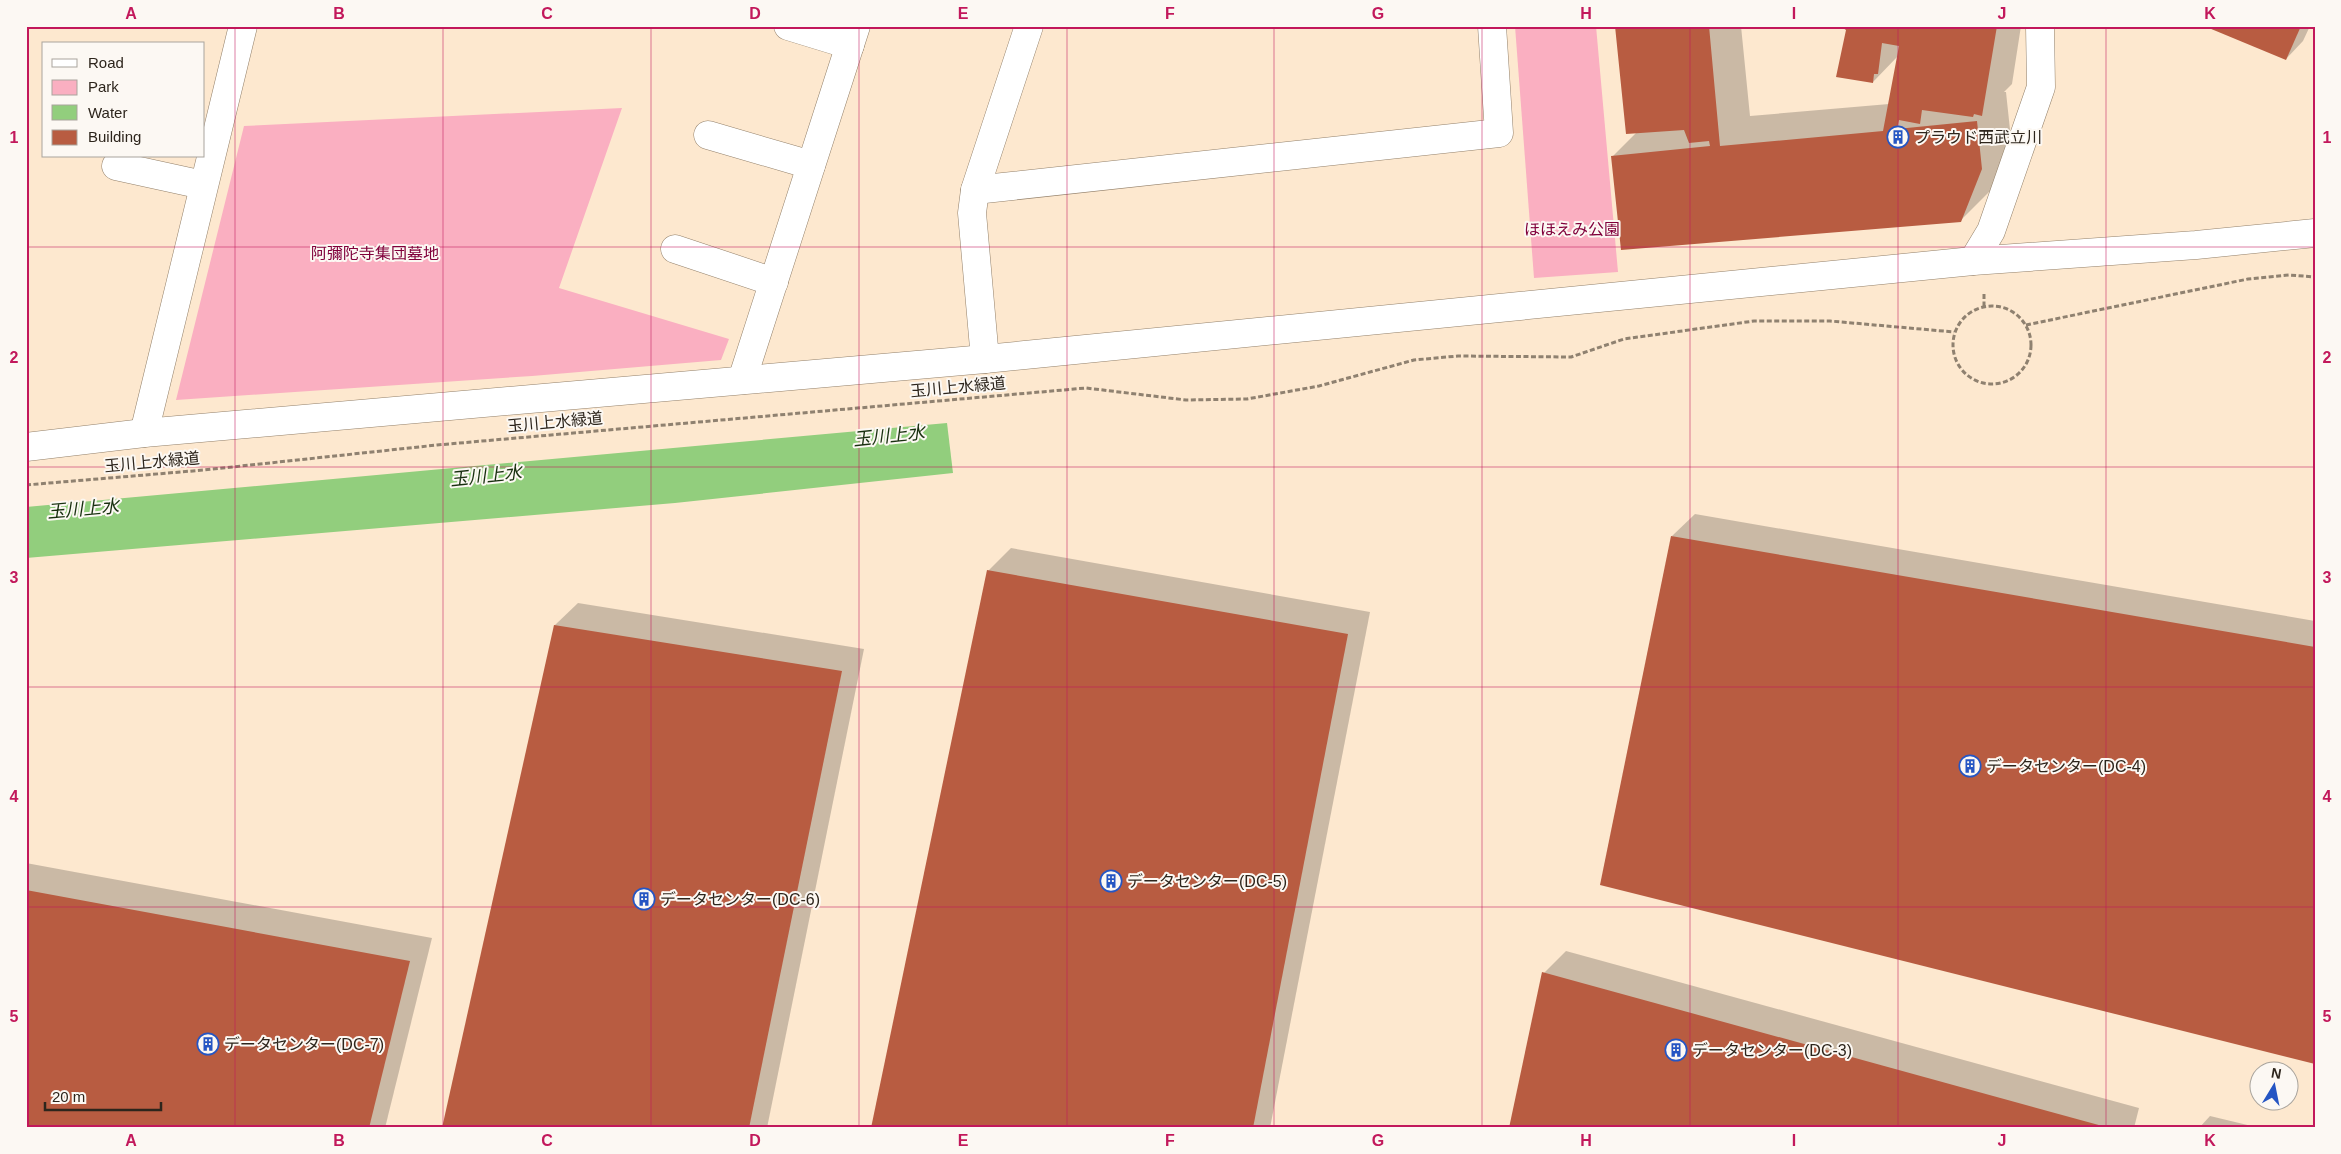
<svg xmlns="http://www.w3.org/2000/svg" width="2341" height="1154" font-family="Arial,'Noto Sans JP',sans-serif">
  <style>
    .green { fill: #faafc1 }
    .water { fill: #92ce7d }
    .shadow { fill: #0003 }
    .building { fill: #b85c41 }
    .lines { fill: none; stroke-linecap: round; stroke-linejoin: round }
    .minor-casing { stroke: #93806a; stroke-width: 29 }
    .path { stroke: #8f8170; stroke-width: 3; stroke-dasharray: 5 2.5; stroke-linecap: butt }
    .minor { stroke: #fff; stroke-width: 28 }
    .grid { fill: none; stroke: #c2185b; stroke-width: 1; stroke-opacity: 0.55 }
    .labels { text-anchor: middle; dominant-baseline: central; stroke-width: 4; stroke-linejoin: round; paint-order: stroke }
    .poi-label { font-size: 16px; fill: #2d251c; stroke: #fcf8f3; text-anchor: start }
    .park-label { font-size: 16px; fill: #80003b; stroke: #fcf8f3 }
    .street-label { font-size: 16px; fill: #2d251c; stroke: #fcf8f3 }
    .water-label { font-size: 18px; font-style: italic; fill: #18300f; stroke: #fcf8f3 }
    .neatline { fill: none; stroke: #c2185b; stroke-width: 2 }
    .grid-label { font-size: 16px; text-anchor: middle; font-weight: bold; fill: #c2185b }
  </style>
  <rect width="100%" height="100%" fill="#fde8cf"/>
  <g class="green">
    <polygon points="1515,26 1596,26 1618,272 1534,278"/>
    <polygon points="622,108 559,288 729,339 721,360 532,376 176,400 244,126"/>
  </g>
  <polygon class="water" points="947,423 953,473 675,503 26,558 26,507"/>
  <g class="shadow">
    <polygon points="1617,26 1741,26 1750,116 1889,104 1898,56 1873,82 1847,29 1842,26 2021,26 2012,84 2004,92 2006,92 2011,139 1990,191 1960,221 1613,156 1637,132"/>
    <polygon points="2207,26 2310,26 2303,41 2286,59"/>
    <polygon points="1695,514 2315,621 2315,1062 1672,536"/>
    <polygon points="1011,548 1370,612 1270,1128 873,1128 988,571"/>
    <polygon points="578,603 864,649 767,1128 443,1128 555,625"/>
    <polygon points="26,863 432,938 385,1128 26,1128"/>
    <polygon points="1566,951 2139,1108 2134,1128 1510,1128 1544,973"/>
    <polygon points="2210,1116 2260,1128 2199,1128"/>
  </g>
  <g class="building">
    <polygon points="1615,26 1709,26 1720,146 1883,131 1899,46 1882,43 1878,74 1874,74 1873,83 1836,77 1846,30 1840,26 1997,26 1982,116 1974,114 1973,117 1922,110 1920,124 1899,120 1897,129 1977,121 1982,169 1961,222 1621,250 1611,156 1710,146 1709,141 1689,143 1684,130 1626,134"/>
    <polygon points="2204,26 2301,26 2286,60"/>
    <polygon points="1671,536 2315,647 2315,1064 1600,885"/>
    <polygon points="987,570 1348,634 1253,1128 871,1128"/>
    <polygon points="554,625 842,671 749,1128 442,1128"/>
    <polygon points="26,890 410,961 369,1128 26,1128"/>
    <polygon points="1542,972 2106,1127 2106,1128 1509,1128"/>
  </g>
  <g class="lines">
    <g class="minor-casing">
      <g id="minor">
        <polyline points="788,26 850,45"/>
        <polyline points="708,135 811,165"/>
        <polyline points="116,166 203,185"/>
        <polyline points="975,190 1499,133 1492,26"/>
        <polyline points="675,249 774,282"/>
        <polyline points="1973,261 1991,231 2041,87 2040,26"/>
        <polyline points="985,359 972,213 975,190 1029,26"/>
        <polyline points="742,380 856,26"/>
        <polyline points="144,433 243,26"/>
        <polyline points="26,447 144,433 985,359 1973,261 2196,245 2315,233"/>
      </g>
    </g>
    <g class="path">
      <polyline points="1984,294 1984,306"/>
      <circle cx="1992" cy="345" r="39"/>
      <polyline points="2026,325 2248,279 2289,275 2315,277"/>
      <polyline points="26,485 204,470 437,445 1086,388 1186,400 1247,399 1319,386 1414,360 1458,356 1571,357 1624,339 1754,321 1830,321 1954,332"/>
    </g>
    <use href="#minor" class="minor"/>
  </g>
  <path class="grid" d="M235 26V1128M443 26V1128M651 26V1128M859 26V1128M1067 26V1128M1274 26V1128M1482 26V1128M1690 26V1128M1898 26V1128M2106 26V1128M26 247H2315M26 467H2315M26 687H2315M26 907H2315"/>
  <defs>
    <g id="building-ring" transform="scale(1.125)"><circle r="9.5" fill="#fcf8f3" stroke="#2555c3" stroke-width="1.5"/><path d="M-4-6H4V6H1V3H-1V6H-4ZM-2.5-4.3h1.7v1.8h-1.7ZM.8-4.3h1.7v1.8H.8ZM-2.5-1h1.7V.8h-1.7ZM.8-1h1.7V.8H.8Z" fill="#2555c3"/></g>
  </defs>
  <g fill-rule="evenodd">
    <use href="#building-ring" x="1898" y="137"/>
    <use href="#building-ring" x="1970" y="766"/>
    <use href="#building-ring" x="1111" y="881"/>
    <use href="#building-ring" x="644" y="899"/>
    <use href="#building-ring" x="208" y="1044"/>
    <use href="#building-ring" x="1676" y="1050"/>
  </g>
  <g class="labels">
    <g class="poi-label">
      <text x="1914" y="137">プラウド西武立川</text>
      <text x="1986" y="766">データセンター(DC-4)</text>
      <text x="1127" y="881">データセンター(DC-5)</text>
      <text x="660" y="899">データセンター(DC-6)</text>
      <text x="224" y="1044">データセンター(DC-7)</text>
      <text x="1692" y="1050">データセンター(DC-3)</text>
    </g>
    <g class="park-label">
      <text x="1572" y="229">ほほえみ公園</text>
      <text x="375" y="253">阿彌陀寺集団墓地</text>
    </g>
    <g class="street-label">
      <text transform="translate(958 387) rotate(-5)">玉川上水緑道</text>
      <text transform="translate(555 422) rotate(-5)">玉川上水緑道</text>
      <text transform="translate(152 462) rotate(-5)">玉川上水緑道</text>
    </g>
    <g class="water-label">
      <text transform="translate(889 436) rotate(-6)">玉川上水</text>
      <text transform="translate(486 476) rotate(-6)">玉川上水</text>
      <text transform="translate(83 509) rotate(-5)">玉川上水</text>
    </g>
  </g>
  <rect width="2341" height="1154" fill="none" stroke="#fcf8f3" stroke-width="55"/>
  <rect x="42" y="42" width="162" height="115" fill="#fcf8f3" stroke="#a9a49d"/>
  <rect x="52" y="59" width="25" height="8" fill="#ffffff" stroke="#a9a49d"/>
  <text x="88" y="68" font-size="15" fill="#2d251c">Road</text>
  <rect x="52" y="80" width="25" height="15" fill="#faafc1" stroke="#a9a49d"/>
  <text x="88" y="92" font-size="15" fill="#2d251c">Park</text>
  <rect x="52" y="105" width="25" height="15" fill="#92ce7d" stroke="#a9a49d"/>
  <text x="88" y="118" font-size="15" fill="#2d251c">Water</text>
  <rect x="52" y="130" width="25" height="15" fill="#b85c41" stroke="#a9a49d"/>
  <text x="88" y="142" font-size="15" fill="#2d251c">Building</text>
  <g transform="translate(2274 1086) rotate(10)"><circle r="24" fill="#fcf8f3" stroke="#a9a49d"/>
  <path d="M0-4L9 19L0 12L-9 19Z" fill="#2555c3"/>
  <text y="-8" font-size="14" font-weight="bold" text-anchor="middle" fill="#2d251c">N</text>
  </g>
  <path d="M45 1102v8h116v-8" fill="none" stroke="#2d251c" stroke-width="2.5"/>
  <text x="52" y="1102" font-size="15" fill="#2d251c" stroke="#fcf8f3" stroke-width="4" paint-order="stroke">20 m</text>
  <rect x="28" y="28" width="2286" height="1098" class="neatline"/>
  <g class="grid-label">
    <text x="131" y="19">A</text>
    <text x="339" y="19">B</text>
    <text x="547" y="19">C</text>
    <text x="755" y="19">D</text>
    <text x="963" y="19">E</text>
    <text x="1170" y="19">F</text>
    <text x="1378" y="19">G</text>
    <text x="1586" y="19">H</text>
    <text x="1794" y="19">I</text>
    <text x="2002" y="19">J</text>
    <text x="2210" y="19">K</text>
    <text x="14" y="143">1</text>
    <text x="2327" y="143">1</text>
    <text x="14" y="363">2</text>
    <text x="2327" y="363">2</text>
    <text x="14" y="583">3</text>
    <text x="2327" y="583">3</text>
    <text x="14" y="802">4</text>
    <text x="2327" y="802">4</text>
    <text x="14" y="1022">5</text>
    <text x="2327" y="1022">5</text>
    <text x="131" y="1146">A</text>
    <text x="339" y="1146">B</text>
    <text x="547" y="1146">C</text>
    <text x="755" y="1146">D</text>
    <text x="963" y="1146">E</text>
    <text x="1170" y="1146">F</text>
    <text x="1378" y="1146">G</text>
    <text x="1586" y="1146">H</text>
    <text x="1794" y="1146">I</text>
    <text x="2002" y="1146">J</text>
    <text x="2210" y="1146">K</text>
  </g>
</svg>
